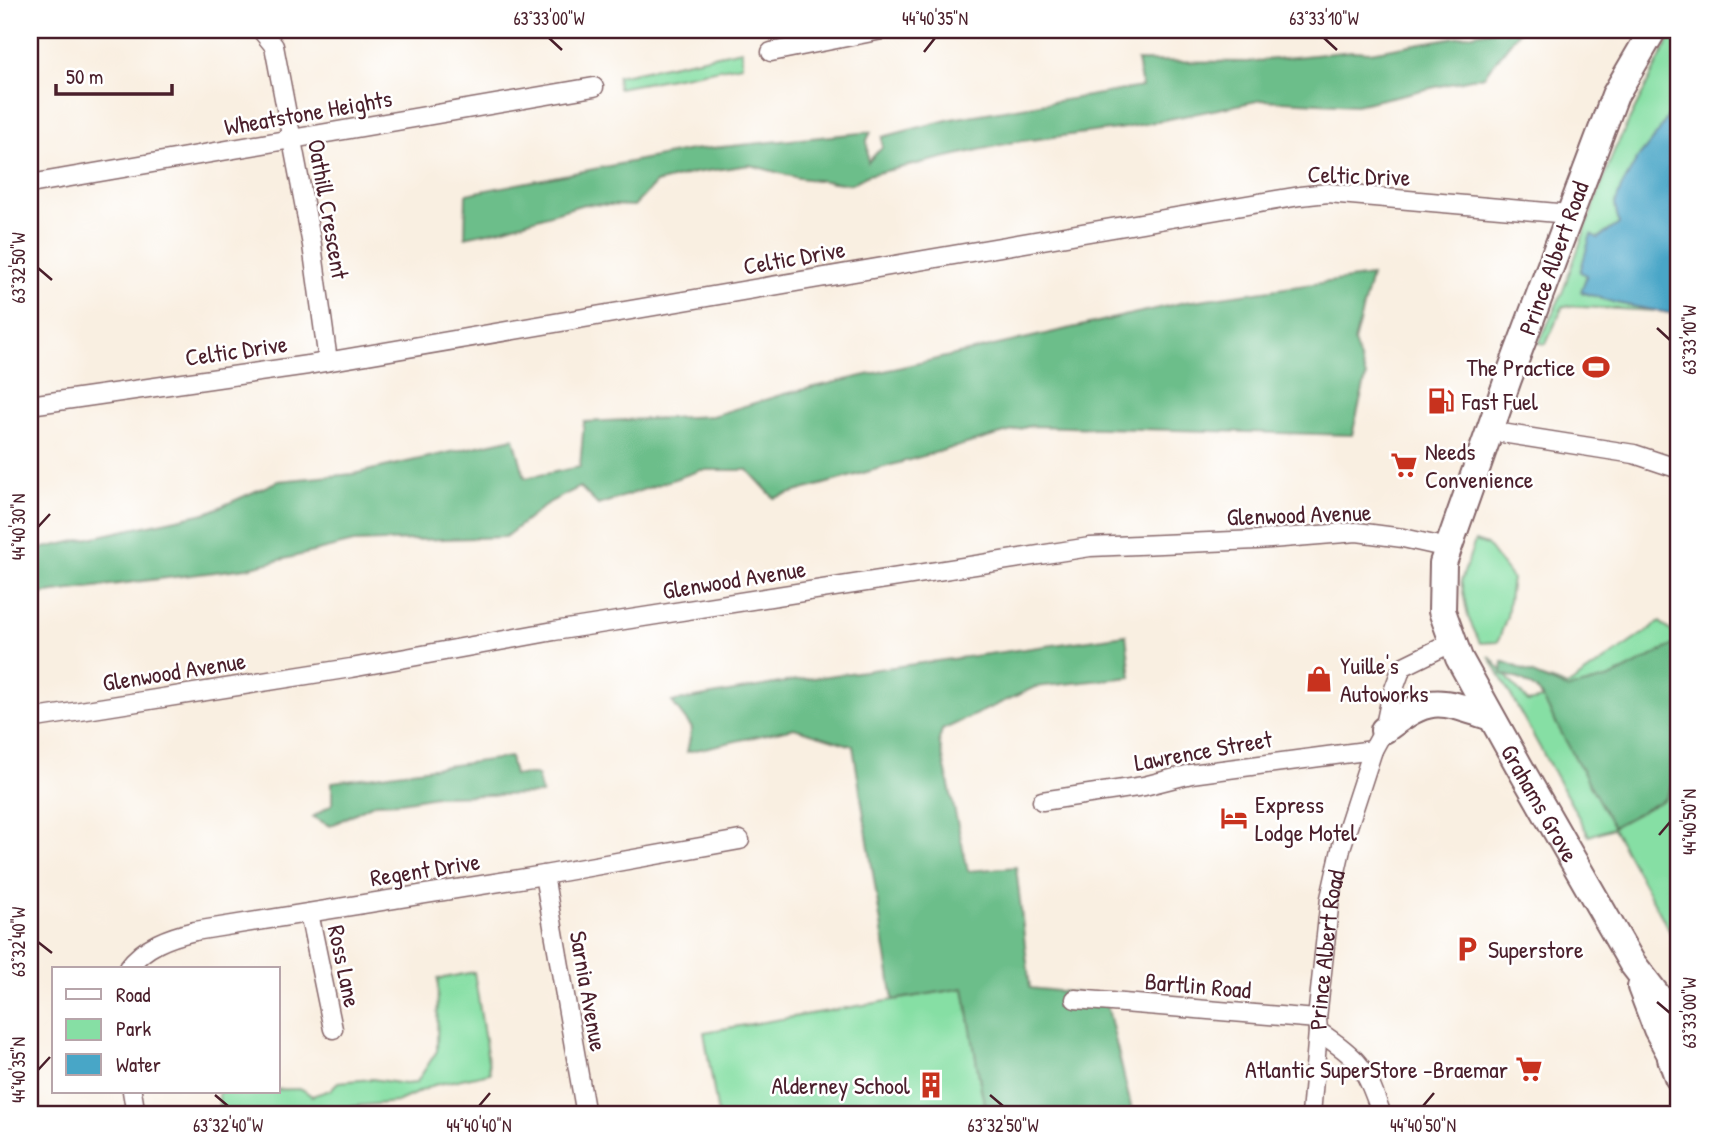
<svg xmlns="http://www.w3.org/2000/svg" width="1709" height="1145" font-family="'Patrick Hand',sans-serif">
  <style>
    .green { fill: #86dfa4; stroke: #687f68; stroke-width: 2 }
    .forest { fill: #6cbe8a; stroke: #5b6e5a; stroke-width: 2 }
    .water { fill: #48a6c7; stroke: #496279; stroke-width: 2 }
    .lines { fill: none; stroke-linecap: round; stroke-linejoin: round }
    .minor-casing { stroke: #87686b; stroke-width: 21 }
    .secondary-casing { stroke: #87686b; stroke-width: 30 }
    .primary-casing { stroke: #87686b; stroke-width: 32 }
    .minor { stroke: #fff; stroke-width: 18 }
    .secondary { stroke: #fff; stroke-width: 26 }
    .primary { stroke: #fff; stroke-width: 28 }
    .ticks { fill: none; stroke: #4a1f2b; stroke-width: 2.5 }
    .labels { text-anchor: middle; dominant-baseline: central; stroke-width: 5; stroke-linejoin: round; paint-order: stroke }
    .street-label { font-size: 24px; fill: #4a1f2b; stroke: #fff }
    .poi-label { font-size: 24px; fill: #4a1f2b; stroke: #fff; text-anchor: start }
    .neatline { fill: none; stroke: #4a1f2b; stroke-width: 2.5 }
    .ticks-label { font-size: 18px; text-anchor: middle; fill: #4a1f2b }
  </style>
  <rect width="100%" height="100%" fill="#fff"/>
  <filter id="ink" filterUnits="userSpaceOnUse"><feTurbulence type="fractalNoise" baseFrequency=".0143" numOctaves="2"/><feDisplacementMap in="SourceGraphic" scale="14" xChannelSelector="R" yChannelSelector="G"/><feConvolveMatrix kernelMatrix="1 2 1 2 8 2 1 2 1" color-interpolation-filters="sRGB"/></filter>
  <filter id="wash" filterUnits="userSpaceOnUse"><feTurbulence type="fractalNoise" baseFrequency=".00686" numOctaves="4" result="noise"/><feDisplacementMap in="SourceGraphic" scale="28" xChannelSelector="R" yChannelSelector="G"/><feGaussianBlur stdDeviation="1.57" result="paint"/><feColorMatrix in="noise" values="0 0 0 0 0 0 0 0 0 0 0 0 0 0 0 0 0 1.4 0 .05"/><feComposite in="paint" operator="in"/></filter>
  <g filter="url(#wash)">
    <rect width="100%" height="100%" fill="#f9efe1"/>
    <g class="green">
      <polygon points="1674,30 1679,30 1679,97 1658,134 1637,159 1615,205 1619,224 1598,238 1591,235 1581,272 1587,274 1581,292 1616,303 1655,311 1563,306 1546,344 1539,343 1562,293 1614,151"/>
      <polygon points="742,50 742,65 618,88 617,76"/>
      <polygon points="1475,541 1487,545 1512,578 1507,616 1498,642 1480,643 1468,617 1461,581"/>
      <polygon points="1660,622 1679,638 1679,948 1613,828 1589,836 1489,656 1528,702 1542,699 1527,673 1567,686"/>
      <polygon points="474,972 490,1073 434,1085 397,1102 335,1108 305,1115 219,1115 219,1091 302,1089 312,1096 330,1090 338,1082 372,1079 405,1084 416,1083 437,1051 438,979"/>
      <polygon points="964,988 982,1094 989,1115 718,1115 704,1032"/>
    </g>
    <g class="forest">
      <polygon points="1496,30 1520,30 1484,76 1374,101 1356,105 1262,100 1125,128 1014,142 868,175 851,184 798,178 750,165 694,173 656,183 634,206 584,204 498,230 465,237 466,194 691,150 871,132 867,140 868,162 882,147 882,137 951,119 1142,87 1137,61 1247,62 1352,51 1370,52"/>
      <polygon points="1371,276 1354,342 1366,377 1352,435 1030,426 774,498 748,470 701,470 598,505 580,487 550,502 505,537 354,542 247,568 30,595 30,551 209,512 278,481 353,474 514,438 525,478 580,467 584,422 712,416 784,394 1185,302"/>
      <polygon points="1126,635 1131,677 1035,687 942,730 939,740 968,871 1016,867 1030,988 1105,996 1133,1115 989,1115 982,1094 964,988 893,1000 853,746 794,728 687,752 692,728 672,702 791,681"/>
      <polygon points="1679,642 1679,769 1665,799 1613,827 1539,692 1522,680 1502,674 1503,661 1567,689 1610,678"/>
      <polygon points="510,757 514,775 537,775 542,794 436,796 401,802 375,803 330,826 313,817 332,804 332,782"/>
    </g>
    <polygon class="water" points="1679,97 1679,315 1616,303 1581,292 1587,275 1580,272 1591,234 1598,238 1619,224 1615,205 1621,188 1637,159 1658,133"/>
  </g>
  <g filter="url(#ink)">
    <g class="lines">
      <g class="minor-casing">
        <g id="minor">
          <polyline points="261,30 274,46 312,245 328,361"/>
          <polyline points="771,52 882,30"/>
          <polyline points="30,184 594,87"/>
          <polyline points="30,405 308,365 1300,196 1328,193 1569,214"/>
          <polyline points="1489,431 1634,454 1679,469"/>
          <polyline points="30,719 351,668 554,631 1090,547 1257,540 1357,532 1403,538 1448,548"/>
          <polyline points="1042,801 1144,786 1191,774 1373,750"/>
          <polyline points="544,875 586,1115"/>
          <polyline points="309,913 333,1029"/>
          <path d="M128 968C144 946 169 937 195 931L544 875 740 840"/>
          <polyline points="1075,999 1317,1019"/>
          <path d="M1318 1031C1362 1061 1364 1066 1382 1115"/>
          <polyline points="132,1091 136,1115"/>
          <path id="s1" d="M1311 1115 1318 1031 1317 1019 1330 898 1342 845 1373 750 1384 730 1391 697 1402 667 1453 642"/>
        </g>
      </g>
      <g class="secondary-casing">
        <g id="secondary">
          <path id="s2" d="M1653 30 1615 95 1508 379 1443 563 1442 611 1459 658 1519 766 1632 963 1679 1024"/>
          <path d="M1384 730C1430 695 1437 699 1491 717"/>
          <polyline points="1641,987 1657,1029 1679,1070"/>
        </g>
      </g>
      <g class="primary-casing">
        <polyline id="primary" points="1672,1058 1679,1077"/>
      </g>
      <use href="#minor" class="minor"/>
      <use href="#secondary" class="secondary"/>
      <use href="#primary" class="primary"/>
    </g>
  </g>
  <path class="ticks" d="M549 38 562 50M1324 38 1337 50M924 52 935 38M38 268 52 280M1657 328 1670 340M38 527 50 514M1659 835 1670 822M38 942 52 953M1657 1002 1670 1013M38 1070 50 1057M215 1095 228 1106M990 1095 1003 1106M479 1106 490 1093M1423 1106 1434 1093"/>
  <defs>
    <g id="stadium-bare" transform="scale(2.1)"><path d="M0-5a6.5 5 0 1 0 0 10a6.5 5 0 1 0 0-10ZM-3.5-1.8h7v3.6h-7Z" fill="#c8321e" stroke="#fff" stroke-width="2.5" paint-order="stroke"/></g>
    <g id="fuel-bare" transform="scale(2.1)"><path d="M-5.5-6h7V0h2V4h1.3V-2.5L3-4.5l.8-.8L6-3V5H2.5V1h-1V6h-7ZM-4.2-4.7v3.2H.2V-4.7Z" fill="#c8321e" stroke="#fff" stroke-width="2.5" paint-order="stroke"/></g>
    <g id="supermarket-bare" transform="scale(2.1)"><path d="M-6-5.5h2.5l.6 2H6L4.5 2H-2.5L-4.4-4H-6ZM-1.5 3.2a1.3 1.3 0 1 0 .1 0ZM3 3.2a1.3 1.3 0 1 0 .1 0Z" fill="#c8321e" stroke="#fff" stroke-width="2.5" paint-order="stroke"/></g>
    <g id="shop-bare" transform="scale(2.1)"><path d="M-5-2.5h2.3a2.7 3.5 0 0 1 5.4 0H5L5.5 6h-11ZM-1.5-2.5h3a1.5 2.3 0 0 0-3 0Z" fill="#c8321e" stroke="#fff" stroke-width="2.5" paint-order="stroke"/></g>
    <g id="hotel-bare" transform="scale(2.1)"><path d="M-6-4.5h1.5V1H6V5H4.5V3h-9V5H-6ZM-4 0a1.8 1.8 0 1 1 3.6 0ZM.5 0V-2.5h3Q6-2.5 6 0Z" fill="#c8321e" stroke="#fff" stroke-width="2.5" paint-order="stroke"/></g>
    <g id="parking-bare" transform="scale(2.1)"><path d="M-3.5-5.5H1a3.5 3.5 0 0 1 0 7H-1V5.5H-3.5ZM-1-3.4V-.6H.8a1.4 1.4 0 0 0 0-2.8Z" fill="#c8321e" stroke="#fff" stroke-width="2.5" paint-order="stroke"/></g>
    <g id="building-bare" transform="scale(2.1)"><path d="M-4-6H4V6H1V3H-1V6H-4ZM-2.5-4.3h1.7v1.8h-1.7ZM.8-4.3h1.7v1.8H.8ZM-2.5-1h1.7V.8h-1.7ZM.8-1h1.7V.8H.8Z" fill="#c8321e" stroke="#fff" stroke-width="2.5" paint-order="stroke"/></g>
  </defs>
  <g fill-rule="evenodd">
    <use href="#stadium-bare" x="1596" y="367"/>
    <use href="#fuel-bare" x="1441" y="401"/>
    <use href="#supermarket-bare" x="1404" y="465"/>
    <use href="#shop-bare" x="1319" y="679"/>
    <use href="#hotel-bare" x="1234" y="818"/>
    <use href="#parking-bare" x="1467" y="949"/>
    <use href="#supermarket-bare" x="1529" y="1069"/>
    <use href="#building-bare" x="931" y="1085"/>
  </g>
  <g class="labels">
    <g class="street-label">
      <text transform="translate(308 112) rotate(-10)">Wheatstone Heights</text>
      <text transform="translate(1359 175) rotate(2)">Celtic Drive</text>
      <text transform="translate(329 209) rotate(80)">Oathill Crescent</text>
      <text transform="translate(794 257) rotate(-10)">Celtic Drive</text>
      <text transform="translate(1553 258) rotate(-70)">Prince Albert Road</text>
      <text transform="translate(236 350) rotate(-8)">Celtic Drive</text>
      <text transform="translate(1299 514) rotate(-2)">Glenwood Avenue</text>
      <text transform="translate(734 579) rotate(-9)">Glenwood Avenue</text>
      <text transform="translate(174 671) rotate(-9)">Glenwood Avenue</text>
      <text transform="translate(1203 750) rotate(-10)">Lawrence Street</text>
      <text stroke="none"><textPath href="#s2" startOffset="838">Grahams Grove</textPath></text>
      <text transform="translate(425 869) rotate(-9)">Regent Drive</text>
      <text stroke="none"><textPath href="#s1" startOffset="166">Prince Albert Road</textPath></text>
      <text transform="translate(345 966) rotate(78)">Ross Lane</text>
      <text transform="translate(1198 985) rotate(5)">Bartlin Road</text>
      <text transform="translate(589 991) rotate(80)">Sarnia Avenue</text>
    </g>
    <g class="poi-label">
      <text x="1575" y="367" text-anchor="end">The Practice</text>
      <text x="1462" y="401">Fast Fuel</text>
      <text x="1425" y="451">Needs<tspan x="1425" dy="28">Convenience</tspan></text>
      <text x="1340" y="665">Yuille's<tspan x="1340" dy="28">Autoworks</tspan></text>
      <text x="1255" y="804">Express<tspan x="1255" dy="28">Lodge Motel</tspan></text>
      <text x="1488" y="949">Superstore</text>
      <text x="1508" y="1069" text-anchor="end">Atlantic SuperStore -Braemar</text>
      <text x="910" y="1085" text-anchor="end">Alderney School</text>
    </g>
  </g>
  <rect width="1709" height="1145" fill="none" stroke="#fff" stroke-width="77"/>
  <rect x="52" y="967" width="228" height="126" fill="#ffffff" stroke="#b7a5aa" stroke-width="2"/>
  <rect x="66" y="989" width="35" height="10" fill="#ffffff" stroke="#b7a5aa" stroke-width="2"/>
  <text x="116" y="1002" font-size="21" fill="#4a1f2b">Road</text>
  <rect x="66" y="1019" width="35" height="21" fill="#86dfa4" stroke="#b7a5aa" stroke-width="2"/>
  <text x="116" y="1036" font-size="21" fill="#4a1f2b">Park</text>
  <rect x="66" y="1054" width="35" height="21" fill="#48a6c7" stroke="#b7a5aa" stroke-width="2"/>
  <text x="116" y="1072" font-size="21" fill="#4a1f2b">Water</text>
  <path d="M56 84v10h116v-10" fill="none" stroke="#4a1f2b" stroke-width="3.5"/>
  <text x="66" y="84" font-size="21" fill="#4a1f2b" stroke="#ffffff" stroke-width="5" paint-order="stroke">50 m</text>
  <rect x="38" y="38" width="1632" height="1068" class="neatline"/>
  <g class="ticks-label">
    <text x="549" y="25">63°33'00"W</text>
    <text x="935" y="25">44°40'35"N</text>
    <text x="1324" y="25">63°33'10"W</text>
    <text transform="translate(19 268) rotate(-90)" y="6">63°32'50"W</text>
    <text transform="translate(1690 340) rotate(-90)" y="6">63°33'10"W</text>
    <text transform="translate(19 527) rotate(-90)" y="6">44°40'30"N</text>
    <text transform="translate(1690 822) rotate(-90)" y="6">44°40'50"N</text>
    <text transform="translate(19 942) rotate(-90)" y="6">63°32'40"W</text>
    <text transform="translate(1690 1013) rotate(-90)" y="6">63°33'00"W</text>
    <text transform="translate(19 1070) rotate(-90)" y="6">44°40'35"N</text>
    <text x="228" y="1132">63°32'40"W</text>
    <text x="479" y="1132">44°40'40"N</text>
    <text x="1003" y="1132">63°32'50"W</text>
    <text x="1423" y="1132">44°40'50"N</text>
  </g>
</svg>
